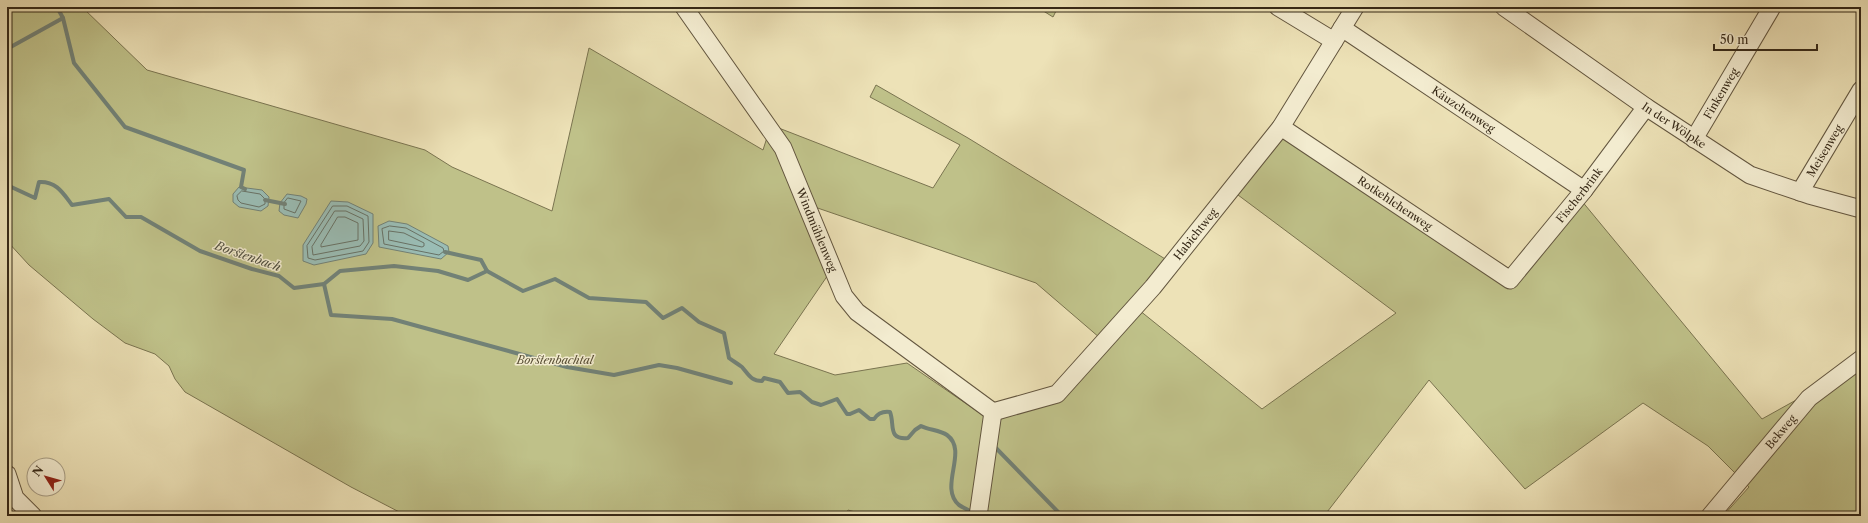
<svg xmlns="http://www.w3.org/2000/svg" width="1868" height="523" font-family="'Libre Caslon Text',serif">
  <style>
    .green { fill: #bfc189; stroke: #7a7450; fill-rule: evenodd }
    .water { fill: #9abdb5; stroke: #728176 }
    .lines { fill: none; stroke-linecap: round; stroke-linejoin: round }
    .shore { stroke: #687266; stroke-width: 1 }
    .stream { stroke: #728176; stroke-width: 4 }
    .minor-casing { stroke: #63563f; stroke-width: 19 }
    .minor { stroke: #f3ecd0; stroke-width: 17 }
    .labels { text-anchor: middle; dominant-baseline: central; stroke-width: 3; stroke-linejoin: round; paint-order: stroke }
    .street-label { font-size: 11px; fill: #352817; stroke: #f3ecd0 }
    .park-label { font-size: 11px; font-style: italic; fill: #584e34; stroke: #f3ecd0 }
    .water-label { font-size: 12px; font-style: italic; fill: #4e4d3e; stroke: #f3ecd0 }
  </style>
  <rect width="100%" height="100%" fill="#ede2b7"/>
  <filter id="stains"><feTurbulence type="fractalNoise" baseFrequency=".005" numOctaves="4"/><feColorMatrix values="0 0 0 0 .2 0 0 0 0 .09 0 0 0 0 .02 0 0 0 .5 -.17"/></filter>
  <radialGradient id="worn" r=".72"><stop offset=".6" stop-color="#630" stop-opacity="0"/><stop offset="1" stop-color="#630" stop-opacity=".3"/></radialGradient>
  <g class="green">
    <path d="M7 7H82L147 70 425 150 452 167 552 211 589 48 763 150 771 125 933 188 960 145 870 97 876 85 968 138 1175 265 1139 310 1262 409 1396 313 1234 192 1279 135 1508 285 1581 200 1762 419 1861 364V516H1723L1749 487 1708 446 1643 403 1525 489 1429 380 1324 516H869L848 510 845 516H407L351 487 185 392 175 379 169 366 155 354 125 343 93 319 29 265 7 241ZM803 203 1036 283 1107 344 1060 401 987 418 907 363 835 375 774 354 830 272Z"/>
    <polygon points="1037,7 1058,7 1053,17"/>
  </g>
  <g class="water">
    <polygon points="239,187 262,190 269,197 268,206 261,211 239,207 233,202 233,194"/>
    <polygon points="287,194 301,196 307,199 306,204 298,218 284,215 279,211 280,203"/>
    <polygon points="331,201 348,202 373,214 373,243 366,254 314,265 303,261 303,245"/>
    <polygon points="389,221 407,224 448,246 449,252 441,259 379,247 378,226"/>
  </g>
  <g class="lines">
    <g class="shore">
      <polygon points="242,191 260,194 265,199 265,204 259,207 241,203 238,200 237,196"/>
      <polygon points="288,198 301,201 295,213 284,209 284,203"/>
      <polygon points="333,206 347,206 368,216 369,242 363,251 315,260 308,258 307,246"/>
      <polygon points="335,211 346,211 363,219 364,241 360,246 313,255 312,247"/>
      <polygon points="338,217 345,217 358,223 358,240 321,247 321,245"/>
      <polygon points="390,226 406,228 443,248 444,251 439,255 384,244 382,229"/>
      <polygon points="389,231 404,233 424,243 424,246 422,247 389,240"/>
    </g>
    <g class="stream">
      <polyline points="63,18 74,63 125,127 244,170 241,187 245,189"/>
      <polyline points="7,49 63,18 57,7"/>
      <path d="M7 185 35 198 39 182C56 181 63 193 72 205L109 199 126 217H141L200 251 252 269 279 276 294 288 324 284 340 271 394 266 438 271 468 280 487 271 523 291 555 279 589 298 646 302 663 318 682 308 699 322 724 333 729 358C733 361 738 364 742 367 749 375 751 381 762 381L764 378 780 382 788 393 800 392 812 402 821 405 837 399 847 414H850L859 410 870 419H874C878 413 883 411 890 412 895 424 887 440 908 438L915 430 921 426C929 430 940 430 947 435 969 451 938 487 959 505 962 507 966 509 970 511"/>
      <polyline points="265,200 285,204"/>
      <polyline points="445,252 481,260 487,271"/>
      <polyline points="324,284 331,315 392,319 567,367 614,375 659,365 677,368 731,383"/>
      <polyline points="994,446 1062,516"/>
      <polyline points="7,504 9,511"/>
    </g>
    <g class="minor-casing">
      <g id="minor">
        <path id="s1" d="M684 7 783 148 844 296 857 312 993 412"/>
        <polyline points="1278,7 1334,41"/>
        <path id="s2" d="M1504 7 1646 107 1750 175 1809 195 1861 209"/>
        <path id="s3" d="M1342 28 1584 190"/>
        <path id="s4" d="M1281 127 1510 280 1584 190 1646 107"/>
        <path id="s5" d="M1694 139 1772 7"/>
        <path id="s6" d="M1800 192 1861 90"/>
        <path id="s7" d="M993 412 1057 394 1153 287 1281 127 1355 7"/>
        <polyline points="7,474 15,498 33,516"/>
        <polyline points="978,516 993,412"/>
        <path id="s8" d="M1710 516 1809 398 1861 359"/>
      </g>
    </g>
    <use href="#minor" class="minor"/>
  </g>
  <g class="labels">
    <g class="street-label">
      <text stroke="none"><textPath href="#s5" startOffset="53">Finkenweg</textPath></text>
      <text stroke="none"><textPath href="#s3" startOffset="146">Käuzchenweg</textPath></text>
      <text stroke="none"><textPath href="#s2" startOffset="207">In der Wölpke</textPath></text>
      <text stroke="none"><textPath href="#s6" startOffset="48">Meisenweg</textPath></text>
      <text stroke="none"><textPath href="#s4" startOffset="385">Fischerbrink</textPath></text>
      <text stroke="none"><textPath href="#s4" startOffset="137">Rotkehlchenweg</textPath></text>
      <text stroke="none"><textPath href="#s1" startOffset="261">Windmühlenweg</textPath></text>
      <text stroke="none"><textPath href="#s7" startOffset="278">Habichtweg</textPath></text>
      <text stroke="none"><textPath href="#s8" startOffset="110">Bekweg</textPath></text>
    </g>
    <g class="park-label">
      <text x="555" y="360">Borstenbachtal</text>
    </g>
    <g class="water-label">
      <text transform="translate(248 256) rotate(19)">Borstenbach</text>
    </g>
  </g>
  <rect width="1868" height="523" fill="none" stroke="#ede2b7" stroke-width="24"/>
  <rect x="8" y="8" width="1852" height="507" fill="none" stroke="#352817" stroke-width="2"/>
  <rect x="12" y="12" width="1844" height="499" fill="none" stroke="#352817"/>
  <g transform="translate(46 477) rotate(307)"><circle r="19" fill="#f3ecd0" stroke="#a79e86"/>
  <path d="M0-3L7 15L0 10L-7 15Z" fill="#8f2418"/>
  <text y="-6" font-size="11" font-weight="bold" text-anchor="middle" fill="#352817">N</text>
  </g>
  <path d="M1714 44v6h103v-6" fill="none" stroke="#352817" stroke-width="2"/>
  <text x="1720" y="44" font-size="12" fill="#352817" stroke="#f3ecd0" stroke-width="3" paint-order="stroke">50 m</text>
  <rect width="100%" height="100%" filter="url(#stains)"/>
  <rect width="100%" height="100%" fill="url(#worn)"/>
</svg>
